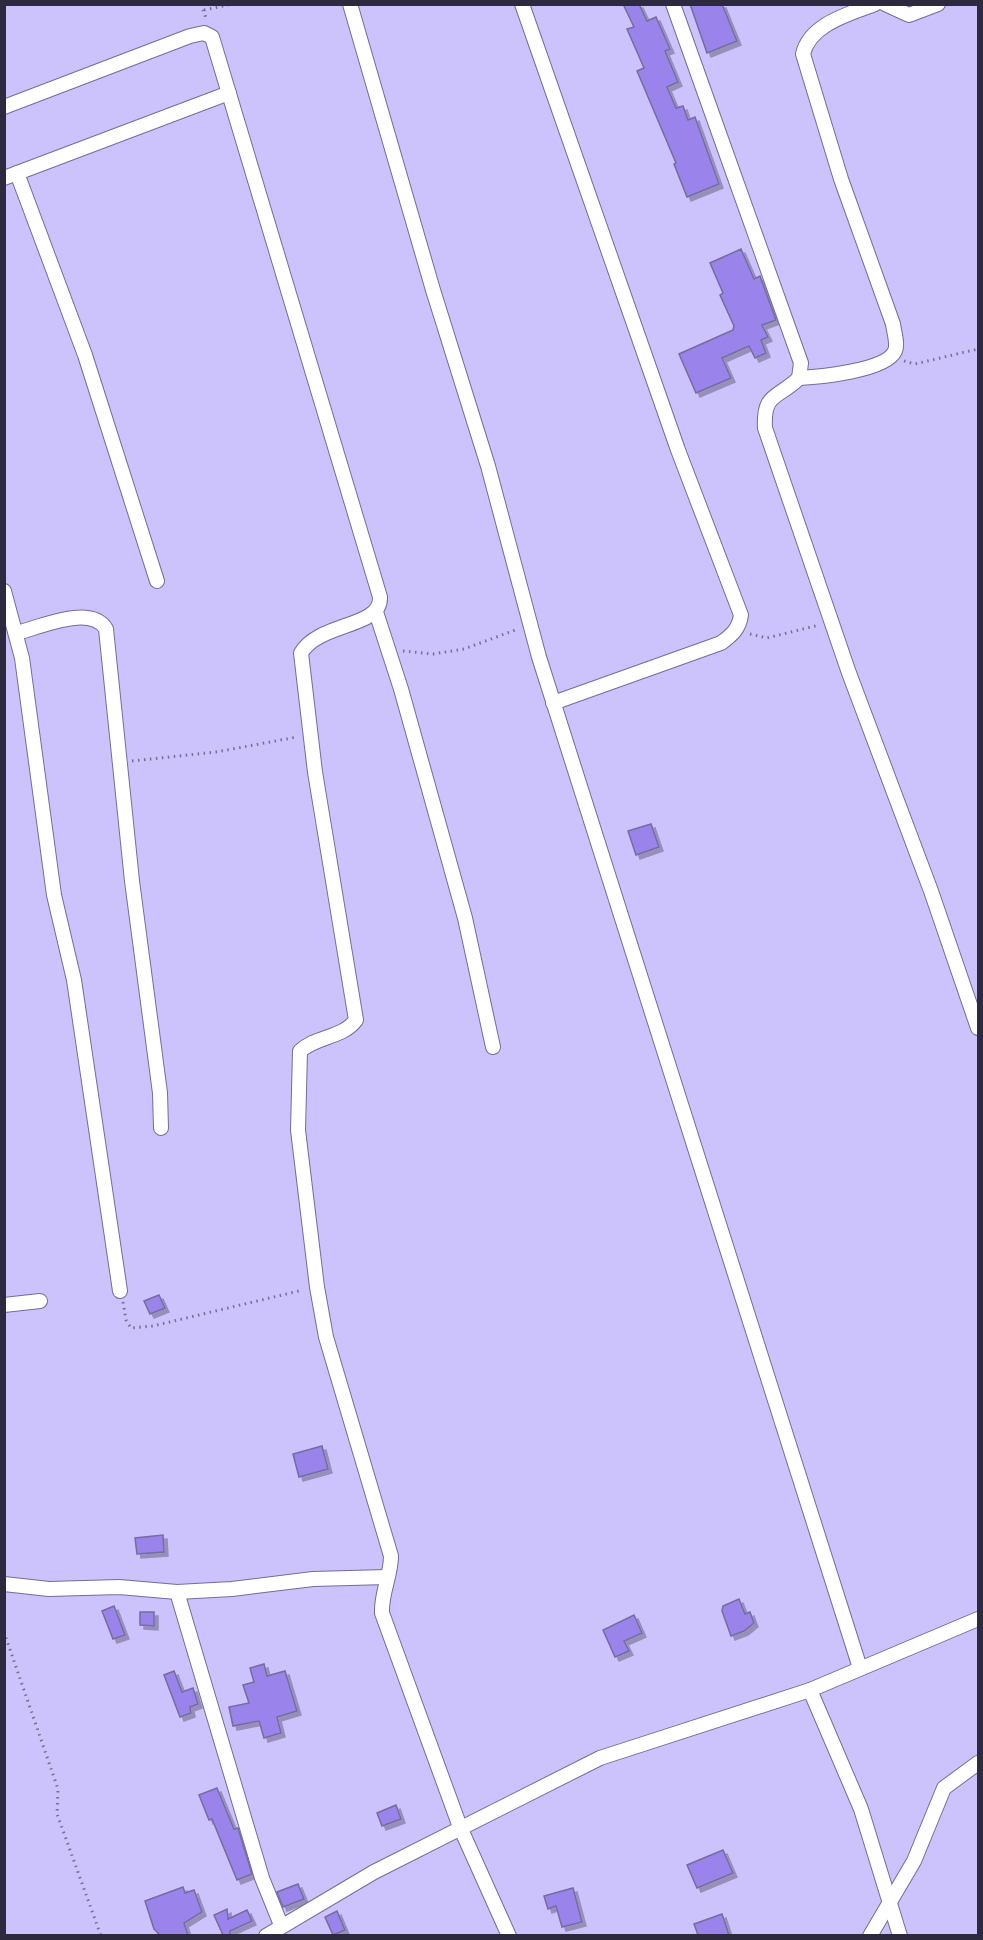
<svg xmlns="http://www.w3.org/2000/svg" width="983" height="1940" font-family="'Archivo Narrow',sans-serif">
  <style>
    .building { fill: #9a83eb; stroke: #756c9f; stroke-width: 1.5; filter: url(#shadow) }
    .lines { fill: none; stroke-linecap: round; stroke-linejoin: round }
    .street-casing { stroke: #746b9e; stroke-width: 16 }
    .path { stroke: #767096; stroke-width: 3; stroke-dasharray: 1.5 4.5; stroke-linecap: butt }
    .street { stroke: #fff; stroke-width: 14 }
  </style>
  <defs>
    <filter id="shadow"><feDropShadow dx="4" dy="4" stdDeviation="0" flood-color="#0004"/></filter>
  </defs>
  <rect width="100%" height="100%" fill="#ccc3fc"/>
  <g class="building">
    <polygon points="623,4 639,4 647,21 656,17 670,49 665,51 678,82 667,87 676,108 683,106 688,120 695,117 719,184 687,197 674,164 676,163 637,71 644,68 627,29 634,27"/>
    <polygon points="690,4 722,4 737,41 707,53"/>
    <polygon points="741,249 754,279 760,276 776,320 762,325 768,337 761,340 766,353 755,358 749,346 722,358 731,378 696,393 679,354 733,330 734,326 720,295 723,293 710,263"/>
    <polygon points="651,824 659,847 636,855 628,831"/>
    <polygon points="159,1295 165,1308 150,1314 144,1301"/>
    <polygon points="322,1446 328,1469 299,1477 293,1454"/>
    <polygon points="163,1535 164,1552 137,1554 135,1538"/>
    <polygon points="739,1599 745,1614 750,1612 754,1623 744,1631 731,1636 722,1611 723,1606"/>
    <polygon points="114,1606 125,1635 113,1639 102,1611"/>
    <polygon points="140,1612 154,1612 154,1626 140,1625"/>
    <polygon points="634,1615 642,1633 624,1641 629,1651 615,1657 603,1630"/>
    <polygon points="264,1664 267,1676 285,1671 297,1711 277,1717 281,1733 264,1738 259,1721 233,1726 229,1707 249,1703 243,1685 254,1682 250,1668"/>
    <polygon points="174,1671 182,1692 193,1688 198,1704 190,1707 191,1713 180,1717 164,1675"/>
    <polygon points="217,1788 234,1829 238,1828 252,1874 237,1880 212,1819 209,1820 199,1795"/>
    <polygon points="396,1805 401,1819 382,1826 377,1813"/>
    <polygon points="723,1850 733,1873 697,1888 687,1865"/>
    <polygon points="298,1884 304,1899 283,1907 277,1892"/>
    <polygon points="183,1887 185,1893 194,1890 202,1912 184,1923 188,1935 160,1935 154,1929 145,1901"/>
    <polygon points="573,1888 582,1922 562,1927 556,1906 548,1909 544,1896"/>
    <polygon points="227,1909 228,1919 247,1910 252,1921 230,1931 230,1935 223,1935 214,1915"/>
    <polygon points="337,1911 345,1930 333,1935 325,1917"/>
    <polygon points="722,1914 729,1935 698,1935 694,1924"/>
  </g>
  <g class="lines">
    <g class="street-casing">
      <g id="street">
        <polyline points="350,4 433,290 488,466 539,657 860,1668"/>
        <path d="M522 4 678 450 741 615C739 629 732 635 721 643L553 703"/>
        <path d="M673 4 801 363 799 378C778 399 763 392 765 428L849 673 931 891 978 1028"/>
        <polyline points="885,4 909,15 938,4"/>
        <path d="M4 107 190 36 204 33 212 37 380 597C382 628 319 622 301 653L315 772 356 1020C343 1038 316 1036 300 1051L298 1130 317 1287 326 1337 391 1556C391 1576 381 1593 382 1613L460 1827 509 1936"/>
        <polyline points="17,173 85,355 157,581"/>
        <polyline points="4,178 229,93"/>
        <path d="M799 378C818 377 886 371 895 351 898 344 894 332 893 324L841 179 803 54C810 24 849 14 875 4"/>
        <polyline points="4,591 22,658 54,895 74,980 120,1291"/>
        <polyline points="376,612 401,689 465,918 493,1047"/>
        <path d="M17 633C40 627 91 604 106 629L132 881 160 1093 161 1128"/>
        <polyline points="4,1305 40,1301"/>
        <polyline points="4,1584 49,1589 119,1587 177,1592 232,1589 313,1579 387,1577"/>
        <polyline points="177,1592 262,1878 281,1925"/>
        <polyline points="810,1690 861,1809 900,1936"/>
        <polyline points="266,1936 374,1872 600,1758 810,1690 978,1619"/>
        <polyline points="870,1936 914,1861 944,1788 978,1763"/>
      </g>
    </g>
    <g class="path">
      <polyline points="201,4 207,21"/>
      <polyline points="204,10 233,4"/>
      <polyline points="904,361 915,364 978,349"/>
      <polyline points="750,634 767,638 819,625"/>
      <polyline points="403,651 433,654 464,649 518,629"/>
      <polyline points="132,761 216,752 297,737"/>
      <polyline points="123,1302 126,1320 131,1328 153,1326 303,1290"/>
      <polyline points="4,1632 58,1789 57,1814 101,1936"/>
    </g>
    <use href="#street" class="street"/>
  </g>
  <rect width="983" height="1940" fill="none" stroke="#2d293f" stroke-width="12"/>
</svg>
